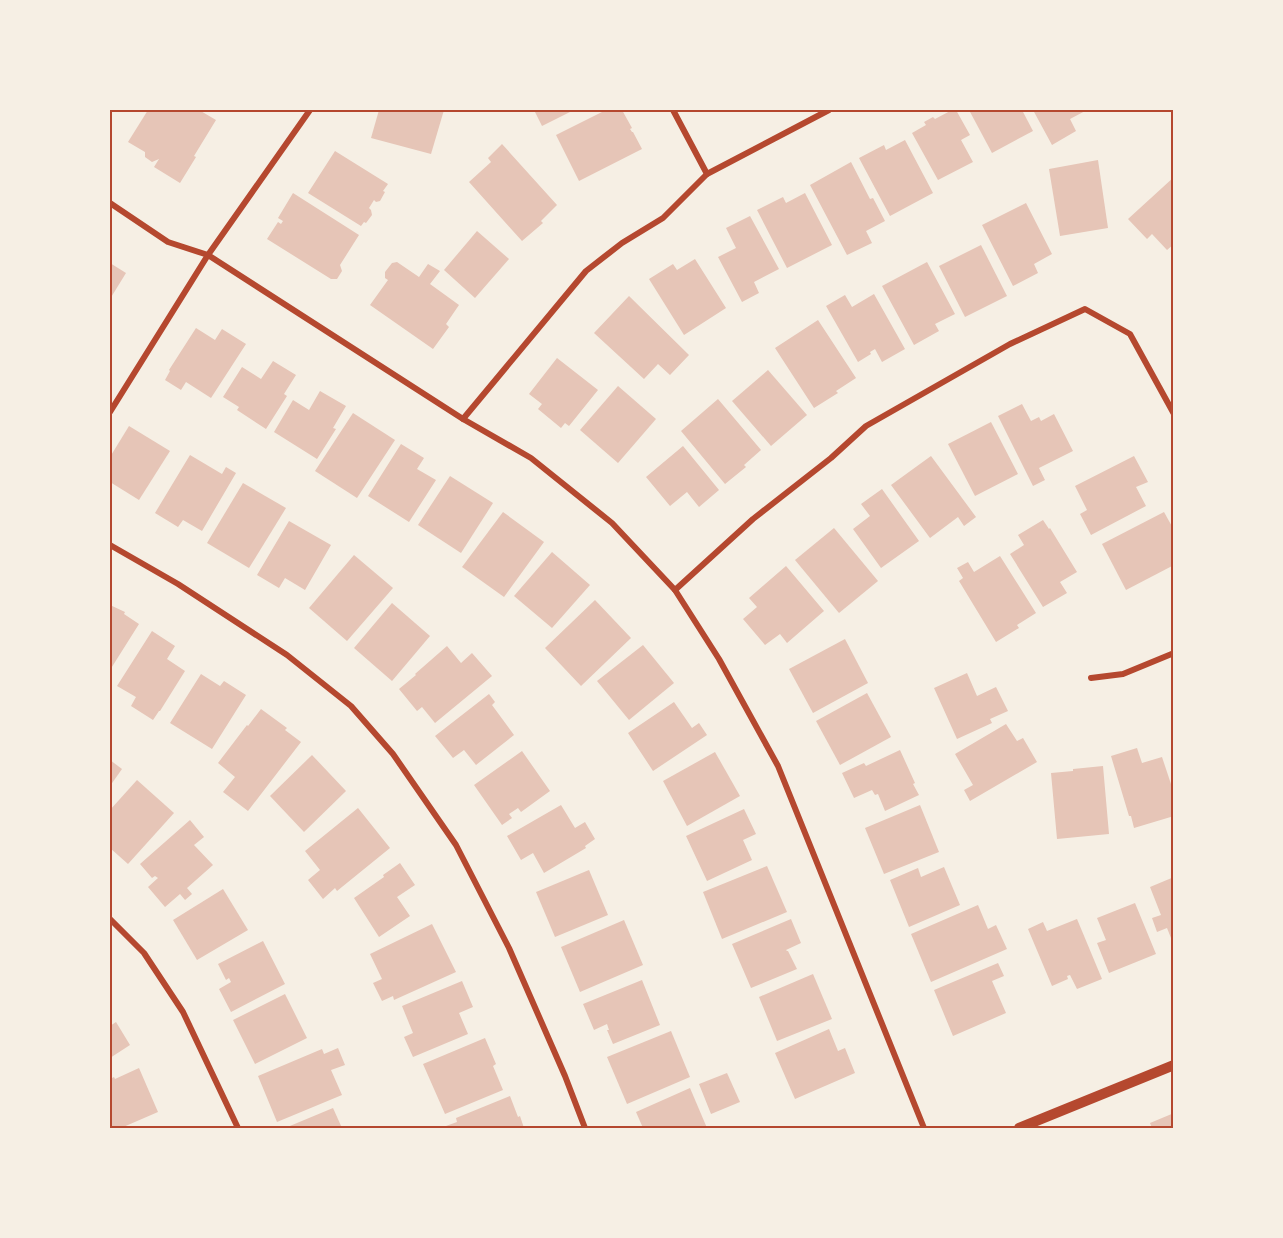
<svg xmlns="http://www.w3.org/2000/svg" width="1283" height="1238" font-family="Montserrat,sans-serif">
  <style>
    .building { fill: #e6c5b7 }
    .lines { fill: none; stroke-linecap: round; stroke-linejoin: round }
    .minor { stroke: #b5482f; stroke-width: 6 }
    .tertiary { stroke: #b5482f; stroke-width: 10 }
    .neatline { fill: none; stroke: #b5482f; stroke-width: 2 }
  </style>
  <rect width="100%" height="100%" fill="#f6efe4"/>
  <g class="building">
    <polygon points="148,110 199,110 216,120 194,156 196,157 180,183 154,167 159,159 152,162 145,157 145,152 128,142"/>
    <polygon points="379,110 444,110 431,154 371,138"/>
    <polygon points="534,110 574,110 542,126"/>
    <polygon points="606,110 622,110 632,128 630,129 632,132 633,132 642,149 579,181 556,135"/>
    <polygon points="952,110 956,110 970,135 961,140 973,162 938,180 912,133 926,125 924,122 933,117 935,119"/>
    <polygon points="969,110 1022,110 1033,131 992,153"/>
    <polygon points="1033,110 1087,110 1070,119 1076,131 1052,145"/>
    <polygon points="905,140 933,193 890,216 859,158 884,145 886,150"/>
    <polygon points="502,144 557,205 541,221 543,223 522,241 469,182 491,162 488,158"/>
    <polygon points="335,151 388,184 383,191 385,192 380,201 376,202 374,200 369,208 371,210 372,215 366,223 364,222 361,226 308,193"/>
    <polygon points="1098,160 1108,228 1060,236 1049,169"/>
    <polygon points="851,162 870,199 873,198 885,221 866,231 872,243 847,255 810,185"/>
    <polygon points="1174,177 1174,244 1167,250 1152,234 1147,239 1128,219"/>
    <polygon points="293,193 359,235 340,265 342,271 337,279 331,279 267,239 278,222 281,224 283,221 278,218"/>
    <polygon points="805,193 832,245 787,268 757,210 783,197 786,203"/>
    <polygon points="1026,203 1052,254 1034,264 1038,273 1013,286 982,225"/>
    <polygon points="750,216 779,269 754,282 759,293 742,302 718,257 736,248 726,228"/>
    <polygon points="477,231 509,259 475,298 444,270"/>
    <polygon points="981,245 1007,296 965,317 939,266"/>
    <polygon points="695,259 726,308 684,335 649,279 673,264 677,270"/>
    <polygon points="397,262 419,277 428,264 440,271 430,284 459,305 446,324 449,327 433,349 370,305 388,280 385,278 385,272 392,263"/>
    <polygon points="927,262 955,314 935,324 939,331 914,345 882,286"/>
    <polygon points="110,263 126,273 110,299"/>
    <polygon points="874,294 905,349 882,362 875,349 870,352 871,354 858,362 826,306 845,295 852,307"/>
    <polygon points="629,296 689,355 670,375 658,364 644,379 594,333"/>
    <polygon points="818,320 856,378 836,391 838,393 814,408 775,348"/>
    <polygon points="196,328 215,340 222,329 246,344 211,398 186,382 181,390 165,380 170,371 169,370"/>
    <polygon points="557,358 598,390 569,426 565,423 561,428 538,409 542,404 529,394"/>
    <polygon points="273,361 296,375 284,394 287,396 266,429 237,410 239,407 223,397 242,367 261,379"/>
    <polygon points="768,370 807,415 771,446 732,401"/>
    <polygon points="618,386 656,419 618,463 580,430"/>
    <polygon points="320,391 346,406 333,428 336,429 317,459 274,432 293,400 309,410"/>
    <polygon points="718,399 761,450 744,465 746,467 725,484 681,431"/>
    <polygon points="1022,404 1031,421 1039,417 1041,421 1054,414 1073,451 1039,468 1045,480 1033,486 998,416"/>
    <polygon points="353,413 395,440 357,498 315,471"/>
    <polygon points="991,422 1018,474 975,496 948,444"/>
    <polygon points="129,426 170,451 139,500 110,482 110,457"/>
    <polygon points="401,444 424,458 417,469 436,480 409,522 368,496"/>
    <polygon points="683,446 719,490 699,507 687,492 670,506 646,477"/>
    <polygon points="190,455 222,474 226,467 236,473 202,531 183,520 178,527 155,513"/>
    <polygon points="931,456 976,517 964,526 958,517 930,538 891,485"/>
    <polygon points="1134,456 1148,482 1136,487 1146,506 1091,535 1080,514 1087,510 1075,486"/>
    <polygon points="450,476 493,503 461,553 418,525"/>
    <polygon points="243,483 286,508 249,568 207,543"/>
    <polygon points="882,489 919,541 881,568 853,529 870,516 861,504"/>
    <polygon points="503,512 544,542 504,597 462,567"/>
    <polygon points="1164,512 1174,530 1174,565 1126,590 1102,544"/>
    <polygon points="1043,520 1049,529 1050,528 1077,572 1060,582 1067,593 1043,607 1010,554 1024,545 1018,535"/>
    <polygon points="289,521 331,545 305,590 285,578 279,588 257,575"/>
    <polygon points="834,528 878,581 839,613 795,560"/>
    <polygon points="552,552 590,585 552,628 514,596"/>
    <polygon points="354,555 393,588 347,641 309,608"/>
    <polygon points="1000,556 1036,613 1017,625 1019,628 996,642 959,581 963,578 957,568 968,562 974,572"/>
    <polygon points="786,566 824,611 787,643 780,634 765,645 743,619 757,607 749,598"/>
    <polygon points="595,600 631,638 581,686 545,648"/>
    <polygon points="392,603 430,636 392,681 354,648"/>
    <polygon points="110,605 125,612 124,614 139,624 110,670"/>
    <polygon points="152,631 175,646 167,659 185,671 160,711 159,711 153,720 131,706 136,697 117,686"/>
    <polygon points="845,639 868,683 813,713 789,669"/>
    <polygon points="643,645 674,683 629,720 597,681"/>
    <polygon points="447,646 461,663 472,653 492,676 435,723 422,707 417,711 399,689 416,675 415,674"/>
    <polygon points="967,673 977,696 996,687 1008,711 990,719 992,723 957,739 934,688"/>
    <polygon points="201,674 220,686 224,681 246,695 212,749 170,723"/>
    <polygon points="867,693 891,737 840,765 816,721"/>
    <polygon points="489,694 495,702 492,705 514,735 476,765 464,750 453,758 435,736"/>
    <polygon points="674,702 692,728 699,723 707,735 653,771 628,733"/>
    <polygon points="261,709 287,728 285,730 301,742 248,811 223,792 235,777 218,763 247,725 248,726"/>
    <polygon points="1006,724 1017,741 1023,738 1037,762 970,801 964,790 973,785 955,754"/>
    <polygon points="1137,748 1142,763 1162,757 1174,793 1174,816 1134,828 1131,816 1129,816 1111,756"/>
    <polygon points="900,750 915,783 913,784 919,795 885,811 878,794 875,795 872,790 854,798 842,773 864,763 866,766"/>
    <polygon points="522,751 550,791 521,812 518,808 509,814 512,818 502,825 474,785"/>
    <polygon points="715,752 740,796 687,826 663,781"/>
    <polygon points="312,755 346,791 304,832 270,796"/>
    <polygon points="110,760 122,769 110,786"/>
    <polygon points="1103,766 1109,834 1057,839 1051,773 1073,771 1073,769"/>
    <polygon points="137,780 174,813 128,864 110,848 110,810"/>
    <polygon points="561,805 575,828 585,822 595,839 585,846 586,848 544,873 533,853 521,860 507,836"/>
    <polygon points="920,805 939,852 884,874 865,828"/>
    <polygon points="358,808 390,848 337,891 335,888 323,899 308,880 320,870 305,851"/>
    <polygon points="744,809 756,834 743,840 752,860 707,881 686,836"/>
    <polygon points="190,820 204,837 194,845 213,865 187,888 192,894 185,900 180,894 165,907 148,887 158,878 155,876 152,878 140,864"/>
    <polygon points="400,863 415,885 397,897 410,916 379,937 354,898 384,877 383,875"/>
    <polygon points="767,866 787,912 722,939 703,892"/>
    <polygon points="944,867 960,905 909,927 890,880 918,868 921,877"/>
    <polygon points="589,870 608,915 555,937 536,892"/>
    <polygon points="1174,877 1174,943 1173,943 1167,928 1157,932 1152,918 1161,915 1150,887"/>
    <polygon points="223,889 248,930 197,960 173,920"/>
    <polygon points="1135,903 1156,954 1109,973 1097,943 1106,940 1097,918"/>
    <polygon points="978,905 988,929 996,925 1007,949 931,982 911,934"/>
    <polygon points="791,919 801,943 786,950 787,951 788,951 797,969 751,988 732,944"/>
    <polygon points="1077,919 1102,979 1077,989 1070,975 1067,976 1068,979 1052,986 1028,929 1043,922 1047,931"/>
    <polygon points="624,920 643,965 580,992 561,947"/>
    <polygon points="432,924 456,972 394,1000 393,996 382,1001 373,983 382,979 370,954"/>
    <polygon points="263,941 285,984 231,1012 219,989 231,982 229,978 226,980 218,964"/>
    <polygon points="998,963 1004,976 992,981 1006,1013 953,1036 934,990"/>
    <polygon points="813,974 832,1019 777,1041 759,997"/>
    <polygon points="642,980 660,1025 613,1044 607,1030 609,1030 607,1024 594,1030 583,1004"/>
    <polygon points="462,981 473,1007 459,1013 468,1034 413,1057 404,1037 413,1033 402,1006"/>
    <polygon points="285,994 307,1038 255,1064 233,1020"/>
    <polygon points="116,1022 130,1045 110,1058 110,1026"/>
    <polygon points="829,1029 838,1051 845,1048 855,1073 795,1099 775,1053"/>
    <polygon points="671,1031 690,1077 627,1104 607,1057"/>
    <polygon points="485,1038 496,1064 493,1066 503,1090 445,1114 423,1064"/>
    <polygon points="338,1048 345,1065 331,1070 342,1095 277,1122 258,1076 322,1049 324,1054"/>
    <polygon points="139,1068 158,1112 121,1128 110,1128 110,1079 114,1077 115,1079"/>
    <polygon points="727,1073 740,1102 711,1114 699,1084"/>
    <polygon points="690,1088 707,1128 643,1128 636,1112"/>
    <polygon points="510,1096 518,1117 520,1116 524,1128 447,1128 446,1126 457,1122 456,1118"/>
    <polygon points="333,1108 342,1128 285,1128"/>
    <polygon points="1174,1113 1174,1128 1152,1128 1150,1123"/>
  </g>
  <g class="lines">
    <g class="minor">
      <polyline points="673,110 707,174"/>
      <polyline points="110,203 168,242 208,255 463,419 531,458 612,523 675,590 719,659 778,766 924,1128"/>
      <polyline points="110,412 208,255 310,110"/>
      <polyline points="463,419 586,271 622,243 663,218 707,174 829,110"/>
      <polyline points="110,545 178,584 287,655 351,706 393,754 456,845 509,948 565,1076 585,1128"/>
      <polyline points="675,590 753,519 831,458 866,426 1010,344 1085,309 1130,334 1174,414"/>
      <polyline points="1091,678 1123,674 1174,653"/>
      <polyline points="110,919 144,953 183,1012 238,1128"/>
    </g>
    <polyline class="tertiary" points="1019,1128 1174,1065"/>
  </g>
  <rect width="1283" height="1238" fill="none" stroke="#f6efe4" stroke-width="222"/>
  <rect x="111" y="111" width="1061" height="1016" class="neatline"/>
</svg>
